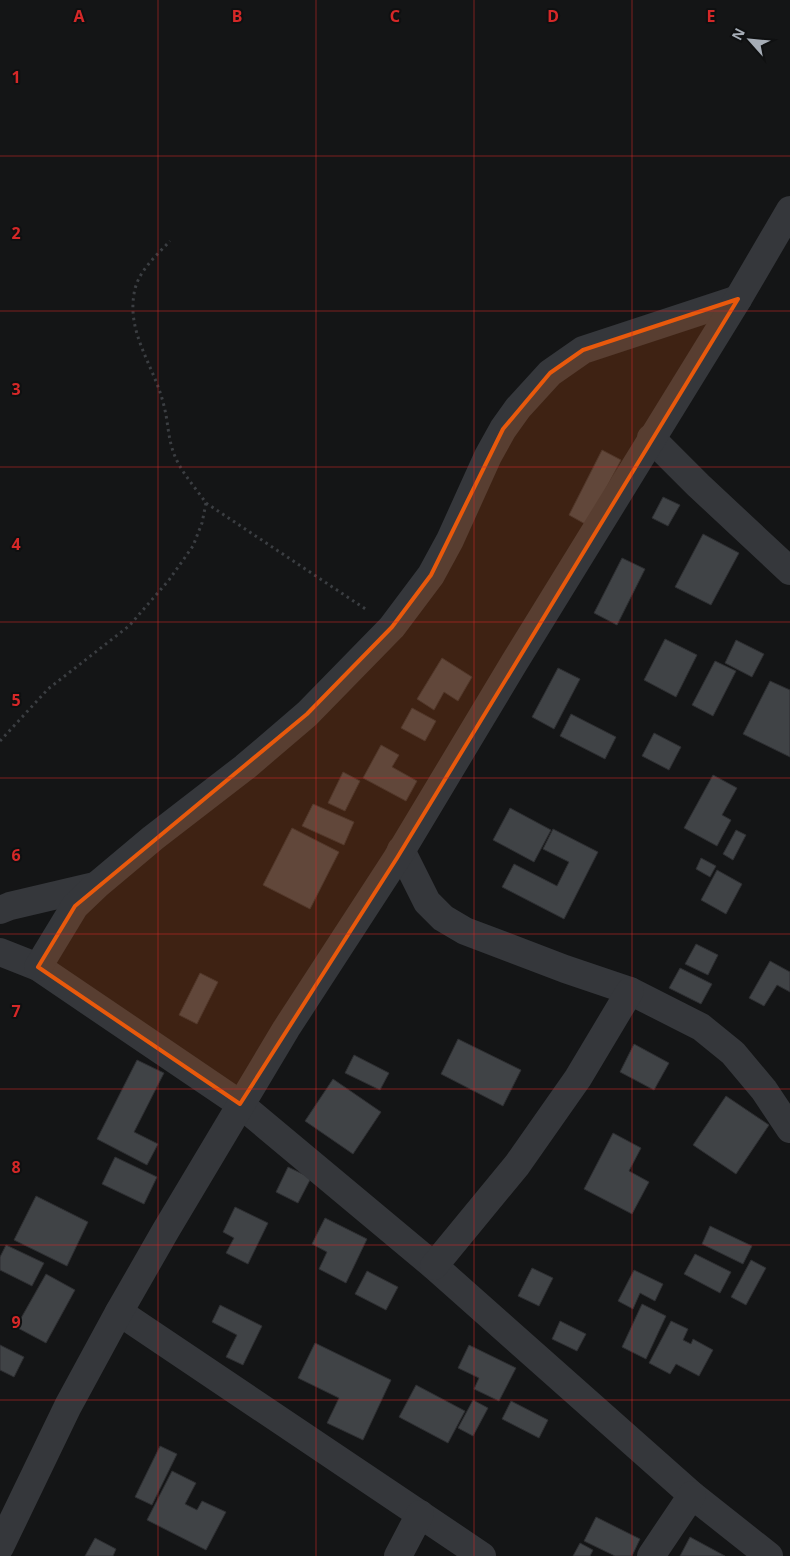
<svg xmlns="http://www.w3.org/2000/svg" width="790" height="1556" font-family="'Noto Sans',sans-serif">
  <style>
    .building { fill: #404346; stroke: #2e2f32 }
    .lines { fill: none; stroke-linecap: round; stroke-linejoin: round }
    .path { stroke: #3b3e42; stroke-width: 3; stroke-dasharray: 2.5 4; stroke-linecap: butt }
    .street { stroke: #35373b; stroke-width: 28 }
    .marked { fill: #e8590c; fill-opacity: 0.2; stroke: #e8590c; stroke-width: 4; stroke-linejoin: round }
    .grid { fill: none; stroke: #d62828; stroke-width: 1; stroke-opacity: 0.55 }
    .grid-label { font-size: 16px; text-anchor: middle; font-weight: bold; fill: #d62828; stroke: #0f1011; stroke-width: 4; stroke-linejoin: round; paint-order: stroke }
  </style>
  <rect width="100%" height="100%" fill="#141516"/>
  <g class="building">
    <polygon points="602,450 621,460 587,525 569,515"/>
    <polygon points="663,497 680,505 668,526 652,518"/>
    <polygon points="703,534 739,553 711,605 675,587"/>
    <polygon points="622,558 645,569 617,625 594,613"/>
    <polygon points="665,639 697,655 676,697 644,680"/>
    <polygon points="736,640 764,654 752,677 725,663"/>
    <polygon points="442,658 472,677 458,701 444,692 434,710 417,699"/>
    <polygon points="715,661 736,671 713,716 692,705"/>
    <polygon points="558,668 580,679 554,729 532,717"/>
    <polygon points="770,681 790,690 790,757 743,734"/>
    <polygon points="412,708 436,721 425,741 401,728"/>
    <polygon points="571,714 616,737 605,759 560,736"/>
    <polygon points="654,733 681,747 669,770 642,756"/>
    <polygon points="381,745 399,755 392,767 417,781 406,801 363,778"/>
    <polygon points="343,772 360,781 345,811 328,803"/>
    <polygon points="713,775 737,788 722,815 731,820 717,846 684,828"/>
    <polygon points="313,804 354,822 344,845 302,826"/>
    <polygon points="510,808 551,830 534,862 493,840"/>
    <polygon points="292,828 339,852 310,909 263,885"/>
    <polygon points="553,829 598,852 564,919 502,887 514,864 557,886 569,862 543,849"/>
    <polygon points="736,830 746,835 733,860 723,854"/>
    <polygon points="701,858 716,866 710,877 696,869"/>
    <polygon points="717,870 742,884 726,914 701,900"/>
    <polygon points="696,944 718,955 708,975 685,964"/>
    <polygon points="770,961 790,972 790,992 777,985 764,1006 749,998"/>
    <polygon points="680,968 712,984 701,1004 669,988"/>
    <polygon points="200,973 218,982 197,1024 179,1015"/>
    <polygon points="458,1039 521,1070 503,1106 441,1074"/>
    <polygon points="634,1044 669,1063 654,1090 620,1072"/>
    <polygon points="354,1055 389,1073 380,1090 345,1073"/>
    <polygon points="137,1060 164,1073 134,1132 158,1144 147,1165 97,1139"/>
    <polygon points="333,1079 381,1112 353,1154 305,1121"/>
    <polygon points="726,1096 769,1125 736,1174 693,1145"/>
    <polygon points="613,1133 641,1148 629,1171 649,1182 632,1214 584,1189"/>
    <polygon points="115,1157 157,1177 144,1204 102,1184"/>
    <polygon points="288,1167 311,1178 298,1203 276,1192"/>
    <polygon points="36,1196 88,1222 67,1266 14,1240"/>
    <polygon points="235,1207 268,1223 248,1264 226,1253 234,1238 223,1232"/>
    <polygon points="325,1218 367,1239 346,1283 319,1269 327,1252 312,1244"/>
    <polygon points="710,1226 752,1246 743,1264 702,1244"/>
    <polygon points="6,1245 44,1263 32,1286 0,1270 0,1257"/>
    <polygon points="695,1254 731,1272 720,1293 684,1274"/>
    <polygon points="751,1260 766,1268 746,1305 731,1297"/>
    <polygon points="532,1268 553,1278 539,1306 518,1296"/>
    <polygon points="634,1270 663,1284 655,1301 640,1293 633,1309 618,1301"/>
    <polygon points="367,1271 398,1287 386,1310 355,1294"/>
    <polygon points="46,1274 75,1290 46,1343 16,1327"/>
    <polygon points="642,1304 666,1316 646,1359 622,1347"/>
    <polygon points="220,1305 262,1326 243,1365 226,1357 237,1335 212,1322"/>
    <polygon points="560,1321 586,1334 577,1351 552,1339"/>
    <polygon points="671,1321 688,1329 683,1340 691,1344 693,1339 713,1350 699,1376 676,1364 670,1374 649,1363"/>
    <polygon points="315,1343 391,1380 363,1440 327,1423 339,1398 298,1378"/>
    <polygon points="0,1345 24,1357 14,1377 0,1370"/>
    <polygon points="469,1345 516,1368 499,1401 474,1389 479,1378 458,1368"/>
    <polygon points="416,1385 465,1411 448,1443 399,1417"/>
    <polygon points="473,1400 488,1408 473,1436 458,1428"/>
    <polygon points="511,1401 548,1420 539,1438 502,1419"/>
    <polygon points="160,1446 177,1454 152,1505 135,1497"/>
    <polygon points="172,1471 196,1483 185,1504 197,1510 202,1501 226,1512 206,1550 147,1520"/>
    <polygon points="596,1517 640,1539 632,1556 615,1556 584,1541"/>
    <polygon points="690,1537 725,1556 680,1556"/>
    <polygon points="95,1538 116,1549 113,1556 85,1556"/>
    <polygon points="580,1543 593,1550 590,1556 573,1556"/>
  </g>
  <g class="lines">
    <g class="path">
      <polyline points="206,503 367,610"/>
      <path d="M0 741 48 689 129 626 169 580 193 546 202 523 206 503C195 487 179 470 173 451 168 437 168 421 164 406 155 367 127 335 134 294 137 272 156 256 170 241"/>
    </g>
    <g class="street">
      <polyline points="651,438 698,485 790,571"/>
      <polyline points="401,850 427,902 443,918 465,931 565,969 630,991 701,1027 733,1053 764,1090 790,1129"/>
      <polyline points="0,910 10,906 95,886"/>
      <polyline points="0,952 38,967 240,1104 434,1266 692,1495 769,1556"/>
      <polyline points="38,967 75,906 97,885 153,838 245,767 307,714 392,627 431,575 450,540 488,456 503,429 518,408 550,373 583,350 738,299"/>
      <polyline points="434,1266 517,1165 578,1078 630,991"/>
      <polyline points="119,1312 482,1556"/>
      <polyline points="0,1547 68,1406 119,1312 166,1230 286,1029 397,858 514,663 738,299 790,210"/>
      <polyline points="398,1556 420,1514"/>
      <polyline points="651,1556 692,1495"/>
    </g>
  </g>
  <path class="marked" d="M738 299 397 858 240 1104 38 967 75 906 307 714 392 627 431 575 503 429 550 373 583 350Z"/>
  <path class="grid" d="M158 0V1556M316 0V1556M474 0V1556M632 0V1556M0 156H790M0 311H790M0 467H790M0 622H790M0 778H790M0 934H790M0 1089H790M0 1245H790M0 1400H790"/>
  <g class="grid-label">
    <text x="79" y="22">A</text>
    <text x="237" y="22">B</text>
    <text x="395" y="22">C</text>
    <text x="553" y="22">D</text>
    <text x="711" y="22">E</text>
    <text x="16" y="83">1</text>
    <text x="16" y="239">2</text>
    <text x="16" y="395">3</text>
    <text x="16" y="550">4</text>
    <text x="16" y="706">5</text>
    <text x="16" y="861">6</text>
    <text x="16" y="1017">7</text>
    <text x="16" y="1173">8</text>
    <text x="16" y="1328">9</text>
  </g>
  <g transform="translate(750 40) rotate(297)" stroke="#0f1011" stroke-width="4" paint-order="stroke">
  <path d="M0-4L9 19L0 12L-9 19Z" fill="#a6adb6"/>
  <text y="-8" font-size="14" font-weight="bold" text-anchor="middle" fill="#a6adb6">N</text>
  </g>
</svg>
